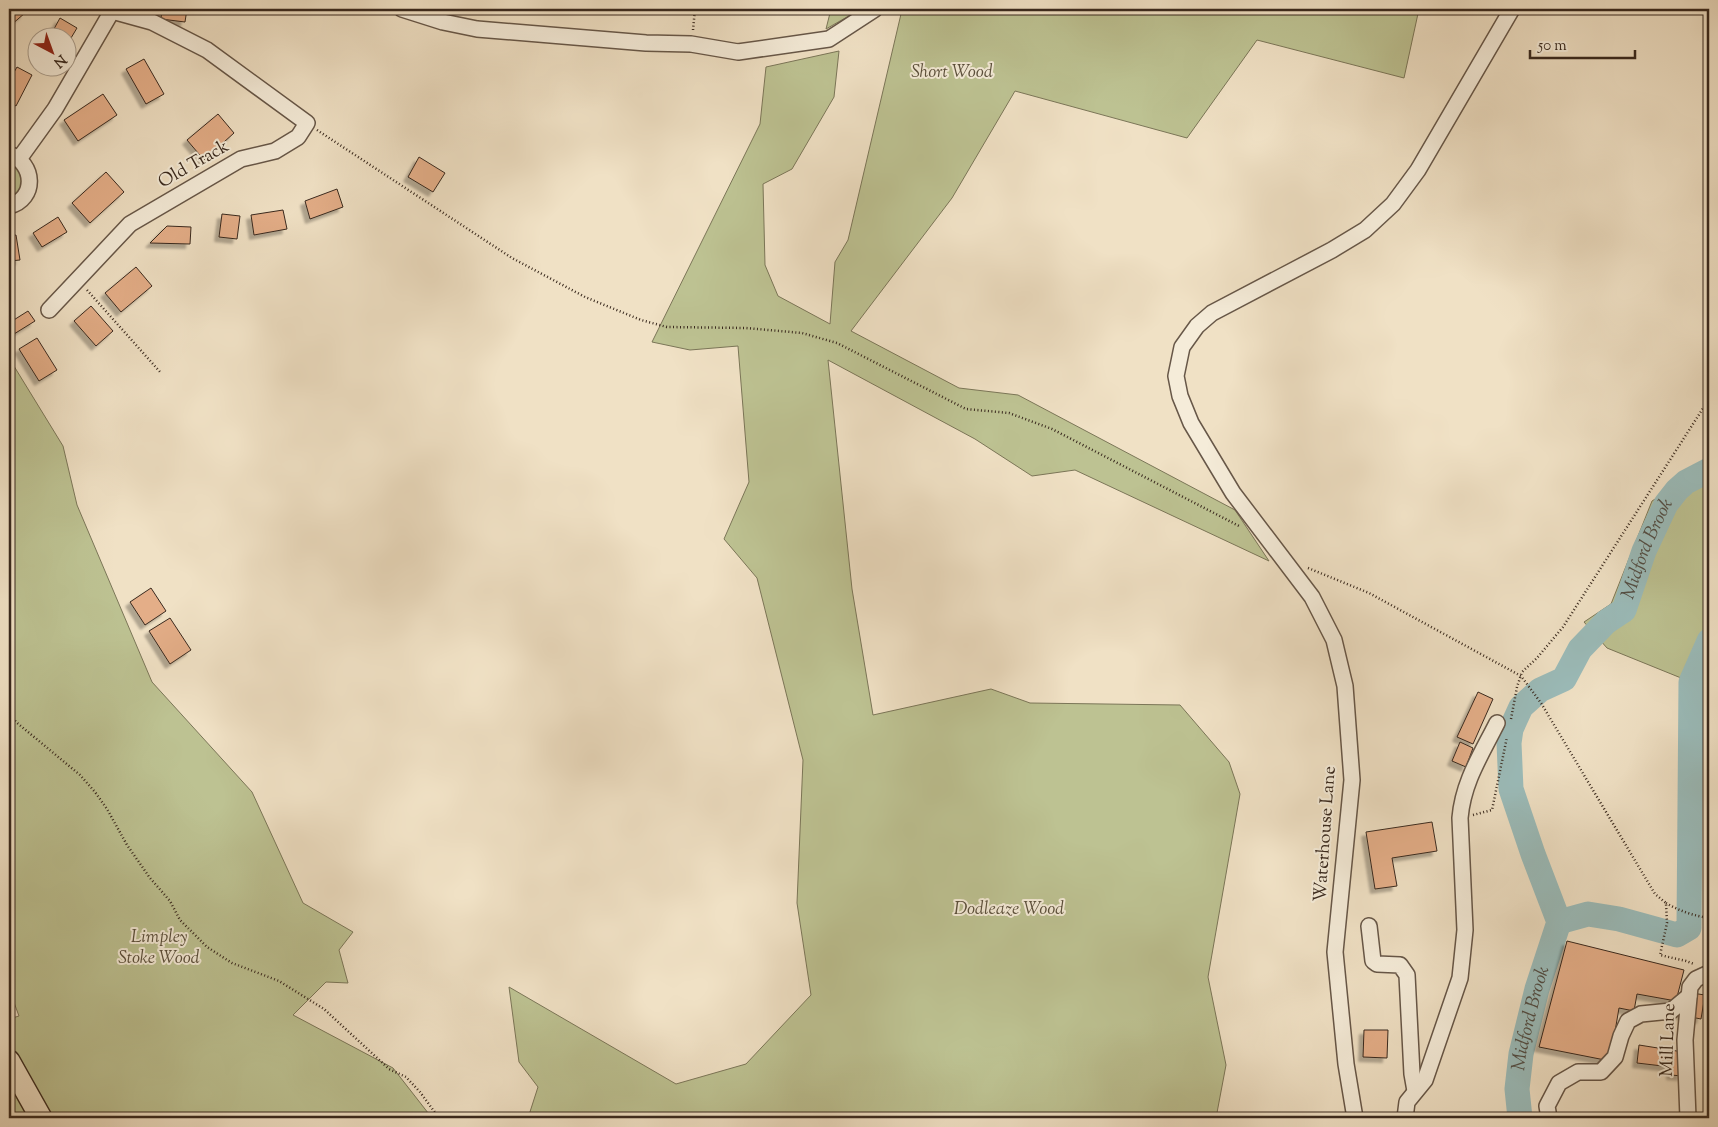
<svg xmlns="http://www.w3.org/2000/svg" width="1718" height="1127" font-family="'Sorts Mill Goudy',serif">
  <style>
    .green { fill: #bdc292; stroke: #7b7658 }
    .lines { fill: none; stroke-linecap: round; stroke-linejoin: round }
    .river { stroke: #9bbcba; stroke-width: 25 }
    .building { fill: #e4ae88; stroke: #39291e; filter: url(#shadow) }
    .minor-casing { stroke: #675748; stroke-width: 18 }
    .highway-casing { stroke: #39291e; stroke-width: 24 }
    .path { stroke: #39291e; stroke-width: 2.5; stroke-dasharray: 1 2.5; stroke-linecap: butt }
    .minor { stroke: #f5ecd9; stroke-width: 15 }
    .highway { stroke: #f0e1c5; stroke-width: 21 }
    .labels { text-anchor: middle; dominant-baseline: central; stroke-width: 4; stroke-linejoin: round; paint-order: stroke }
    .park-label { font-size: 18px; font-style: italic; fill: #5a4f3b; stroke: #f5ecd9 }
    .street-label { font-size: 18px; fill: #39291e; stroke: #f5ecd9 }
    .water-label { font-size: 19px; font-style: italic; fill: #524e45; stroke: #f5ecd9 }
  </style>
  <defs>
    <filter id="shadow"><feDropShadow dx="-4.5" dy="4.5" stdDeviation="1" flood-color="#0004"/></filter>
  </defs>
  <rect width="100%" height="100%" fill="#f0e1c5"/>
  <filter id="stains"><feTurbulence type="fractalNoise" baseFrequency=".004" numOctaves="4"/><feColorMatrix values="0 0 0 0 .2 0 0 0 0 .09 0 0 0 0 .02 0 0 0 .5 -.17"/></filter>
  <radialGradient id="worn" r=".72"><stop offset=".6" stop-color="#630" stop-opacity="0"/><stop offset="1" stop-color="#630" stop-opacity=".3"/></radialGradient>
  <g class="green">
    <polygon points="831,9 861,9 826,29"/>
    <polygon points="904,9 1419,9 1404,78 1257,40 1187,138 1015,91 952,198 851,331 959,388 1018,395 1235,510 1269,561 1075,470 1032,476 975,439 828,360 852,589 873,715 991,689 1030,703 1180,705 1229,762 1240,794 1208,977 1226,1065 1216,1118 528,1118 538,1087 519,1062 509,987 676,1084 746,1064 811,995 797,903 803,760 757,578 724,539 749,482 738,346 690,350 652,342 760,124 766,67 839,51 834,97 792,169 763,184 765,265 778,296 830,324 835,262 848,240 901,14"/>
    <path d="M9 162C25 170 26 191 9 198Z"/>
    <polygon points="9,358 63,446 77,505 152,682 252,792 303,903 353,932 339,950 348,983 326,982 293,1015 393,1068 432,1118 9,1118 9,1019 19,1016 9,989"/>
    <polygon points="1709,472 1709,641 1691,682 1607,648 1584,622 1611,604 1652,501 1695,474"/>
  </g>
  <g class="lines">
    <g class="river">
      <polyline points="1559,922 1588,914 1619,919 1677,935 1689,928 1691,682 1709,641"/>
      <path id="s1" d="M1520 1118 1517 1089 1521 1054 1537 989 1559 922 1533 854 1511 789 1509 743 1511 729 1521 707 1540 690 1564 679 1580 649 1606 622 1624 610 1644 551 1666 504 1677 490 1686 482 1709 470"/>
    </g>
  </g>
  <g class="building">
    <polygon points="9,9 22,9 25,13 11,25 9,22"/>
    <polygon points="162,9 187,9 185,22 161,19"/>
    <polygon points="60,18 77,28 68,43 68,38 49,38"/>
    <polygon points="144,59 164,94 146,104 126,69"/>
    <polygon points="17,67 32,75 16,106 9,102 9,81"/>
    <polygon points="103,94 117,115 78,141 64,120"/>
    <polygon points="218,114 234,133 204,160 187,140"/>
    <polygon points="419,157 445,173 433,192 408,177"/>
    <polygon points="106,172 124,192 90,223 72,203"/>
    <polygon points="337,189 343,207 310,219 305,201"/>
    <polygon points="283,210 287,229 254,235 251,215"/>
    <polygon points="222,214 240,216 237,239 219,237"/>
    <polygon points="58,217 67,232 42,247 33,233"/>
    <polygon points="167,226 191,227 190,244 150,243"/>
    <polygon points="16,235 20,260 9,261 9,236"/>
    <polygon points="136,267 152,286 121,312 105,293"/>
    <polygon points="91,306 113,331 96,346 74,321"/>
    <polygon points="28,311 35,321 14,334 9,327 9,323"/>
    <polygon points="37,338 57,370 39,381 19,349"/>
    <polygon points="151,588 166,611 145,625 130,602"/>
    <polygon points="170,618 191,650 170,664 149,631"/>
    <polygon points="1478,692 1493,699 1473,744 1457,737"/>
    <polygon points="1460,742 1473,748 1466,767 1452,761"/>
    <polygon points="1432,822 1437,851 1392,858 1397,886 1375,889 1366,832"/>
    <polygon points="1567,941 1684,970 1676,1001 1637,994 1634,1011 1619,1008 1610,1061 1539,1047"/>
    <polygon points="1685,992 1705,995 1701,1019 1681,1015"/>
    <polygon points="1364,1030 1388,1030 1387,1058 1363,1057"/>
    <polygon points="1639,1045 1683,1052 1682,1076 1671,1075 1671,1067 1637,1063"/>
  </g>
  <g class="lines">
    <g class="minor-casing">
      <g id="minor">
        <polyline points="402,9 443,22 477,29 646,43 691,44 738,52 829,39 875,9"/>
        <path d="M9 154C35 163 37 199 9 206"/>
        <polyline points="19,159 55,109 112,11"/>
        <polyline points="49,310 130,224 241,159 275,151 298,137 307,123 207,50 152,22 112,11 109,9"/>
        <polyline points="1369,926 1373,961 1377,964 1400,965 1407,975 1412,1074 1415,1091"/>
        <polyline points="1355,1118 1346,1064 1335,952 1352,780 1345,686 1334,640 1312,597 1233,493 1191,423 1180,396 1176,376 1182,347 1197,326 1212,313 1332,250 1365,230 1393,204 1418,170 1512,9"/>
        <path d="M1405 1118 1407 1102 1425 1080 1460 978 1465 930 1460 818C1463 782 1481 755 1497 723"/>
        <polyline points="1549,1118 1547,1106 1559,1083 1578,1072 1601,1072 1615,1057 1621,1036 1628,1021 1641,1014 1671,1011 1689,996"/>
        <polyline points="1688,1118 1685,1040 1690,987 1696,979 1709,973"/>
      </g>
    </g>
    <g class="highway-casing">
      <polyline id="highway" points="9,1061 41,1118"/>
    </g>
    <g class="path">
      <polyline points="693,30 695,9"/>
      <polyline points="317,130 512,258 585,297 641,320 667,327 746,328 802,333 837,343 966,409 1009,413 1052,429 1239,526"/>
      <polyline points="87,290 161,373"/>
      <polyline points="1308,568 1369,593 1521,676 1541,703 1655,894 1666,903 1667,923 1660,955 1686,961 1694,964"/>
      <polyline points="9,712 16,722 80,775 95,792 107,809 127,845 150,878 170,901 180,920 207,947 232,963 279,981 324,1009 389,1069 406,1077 420,1092 439,1118"/>
      <polyline points="1511,719 1517,687 1522,672 1537,658 1563,627 1709,399"/>
      <polyline points="1473,815 1492,810 1507,737"/>
      <path d="M1666 903C1679 911 1695 916 1709 918"/>
    </g>
    <use href="#minor" class="minor"/>
    <use href="#highway" class="highway"/>
  </g>
  <g class="labels">
    <g class="park-label">
      <text x="952" y="73">Short Wood</text>
      <text x="1009" y="910">Dodleaze Wood</text>
      <text x="159" y="938">Limpley<tspan x="159" dy="21">Stoke Wood</tspan></text>
    </g>
    <g class="street-label">
      <text transform="translate(194 165) rotate(-30)">Old Track</text>
      <text transform="translate(1326 834) rotate(-86)">Waterhouse Lane</text>
      <text transform="translate(1669 1040) rotate(-88)">Mill Lane</text>
    </g>
    <g class="water-label">
      <text stroke="none"><textPath href="#s1" startOffset="638">Midford Brook</textPath></text>
      <text stroke="none"><textPath href="#s1" startOffset="101">Midford Brook</textPath></text>
    </g>
  </g>
  <rect width="1718" height="1127" fill="none" stroke="#f0e1c5" stroke-width="30"/>
  <rect x="10" y="10" width="1698" height="1107" fill="none" stroke="#39291e" stroke-width="2.5"/>
  <rect x="15" y="15" width="1688" height="1097" fill="none" stroke="#39291e"/>
  <g transform="translate(52 52) rotate(139)"><circle r="24" fill="#f5ecd9" stroke="#aa9e8e"/>
  <path d="M0-4L9 19L0 12L-9 19Z" fill="#8f2418"/>
  <text y="-8" font-size="14" font-weight="bold" text-anchor="middle" fill="#39291e">N</text>
  </g>
  <path d="M1530 50v8h105v-8" fill="none" stroke="#39291e" stroke-width="2.5"/>
  <text x="1538" y="50" font-size="15" fill="#39291e" stroke="#f5ecd9" stroke-width="4" paint-order="stroke">50 m</text>
  <rect width="100%" height="100%" filter="url(#stains)"/>
  <rect width="100%" height="100%" fill="url(#worn)"/>
</svg>
